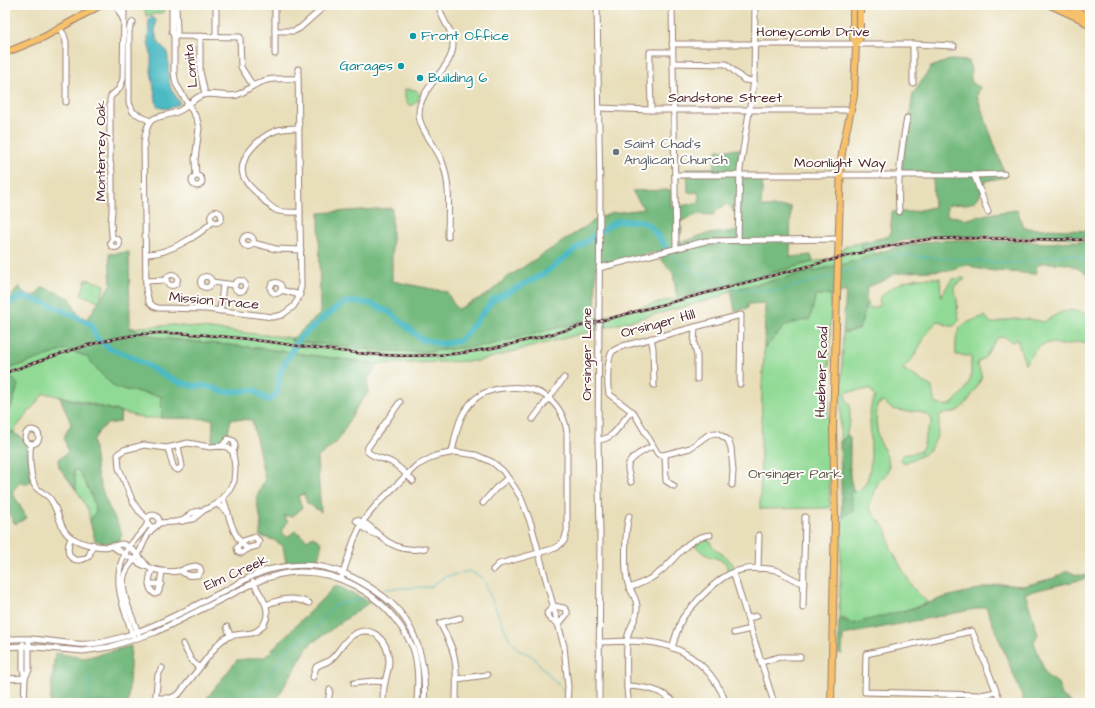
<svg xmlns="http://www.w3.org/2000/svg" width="1095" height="708" font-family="'Architects Daughter',sans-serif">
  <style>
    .green { fill: #91da95; stroke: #6e7c60 }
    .forest { fill: #74ba7e; stroke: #5f6c54; fill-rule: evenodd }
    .water { fill: #4cbac4; stroke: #4b6c78 }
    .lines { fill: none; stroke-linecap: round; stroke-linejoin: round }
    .stream { stroke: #4cbac4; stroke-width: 1 }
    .river { stroke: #4cbac4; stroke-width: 6 }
    .minor-casing { stroke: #997e72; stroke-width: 7 }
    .major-casing { stroke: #997e72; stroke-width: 8 }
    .minor { stroke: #fff; stroke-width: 5 }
    .major { stroke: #f6c16b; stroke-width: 6 }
    .rail-casing { stroke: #4a1f2b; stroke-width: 2.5 }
    .rail { stroke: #fdfcf7; stroke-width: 1; stroke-dasharray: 3; stroke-linecap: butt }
    .culture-dot { fill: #0f9aa8; stroke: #fdfcf7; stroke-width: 1.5 }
    .worship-dot { fill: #6b7280; stroke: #fdfcf7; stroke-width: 1.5 }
    .labels { text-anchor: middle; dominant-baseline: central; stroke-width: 4; stroke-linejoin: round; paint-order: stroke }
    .street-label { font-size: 14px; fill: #4a1f2b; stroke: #fdfcf7 }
    .culture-label { font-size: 14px; fill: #0d838f; stroke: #fdfcf7; text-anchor: start }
    .worship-label { font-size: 14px; fill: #5b616d; stroke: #fdfcf7; text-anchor: start }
    .park-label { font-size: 14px; fill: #5f574b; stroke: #fdfcf7 }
  </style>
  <rect width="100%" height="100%" fill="#fdfcf7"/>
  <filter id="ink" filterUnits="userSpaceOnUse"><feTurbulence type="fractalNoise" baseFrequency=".025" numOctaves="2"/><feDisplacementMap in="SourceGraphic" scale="8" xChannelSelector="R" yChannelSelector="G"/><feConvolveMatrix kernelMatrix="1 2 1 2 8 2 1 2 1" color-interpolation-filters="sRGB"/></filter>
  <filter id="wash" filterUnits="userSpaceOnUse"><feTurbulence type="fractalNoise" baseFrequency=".012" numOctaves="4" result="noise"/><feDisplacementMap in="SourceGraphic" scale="16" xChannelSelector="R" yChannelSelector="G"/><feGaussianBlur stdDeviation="0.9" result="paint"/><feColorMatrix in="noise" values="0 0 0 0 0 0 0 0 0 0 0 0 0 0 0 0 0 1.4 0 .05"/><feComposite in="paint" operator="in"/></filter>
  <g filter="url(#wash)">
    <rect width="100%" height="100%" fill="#e8deb9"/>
    <g class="green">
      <polygon points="144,5 162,5 164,12 146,16"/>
      <path d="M405 89 416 90 420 95 418 101 411 106C404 103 405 95 405 89Z"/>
      <polygon points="860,243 862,250 873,248 875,254 848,263 731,290 721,297 478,361 378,364 258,348 159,338 130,328 173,325 293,338 290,340 382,351 423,352 489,345 677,298 813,262 831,258 846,246"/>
      <path d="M919 278H940L941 296 952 279 965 278 963 281 954 286C953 291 956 294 957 299 958 307 956 312 960 320L954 326H949L938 321C927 330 923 341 916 353 913 359 908 364 903 369L932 387C934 402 934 407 951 405L965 390 971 378V356L956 355C955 325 959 325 985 316L991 323C997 324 1000 321 1006 320 1019 318 1032 319 1044 322 1065 309 1066 308 1090 315V343C1080 340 1072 344 1062 345 1059 345 1056 343 1053 343 1039 342 1032 354 1025 364L1017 339 1012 342 1005 337 997 338 985 357 977 363 982 377C978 386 965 410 954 412 948 414 946 412 939 416 940 430 936 449 921 456 915 459 910 459 904 464L900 460 902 455 920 452 923 447 927 431 932 422 931 417 918 411 909 412 892 409 883 402 877 405 876 421 878 437 888 459 889 466 887 473 878 483 869 508 887 531 891 549 913 588 928 603 886 616 852 624 845 619 839 618 842 518 852 510 850 492C853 492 857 491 859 490 879 478 867 426 871 406 872 403 874 400 875 397L870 389 847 392C845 397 846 400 850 404V422L847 431V435L840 443 843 333 859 329 865 311 866 304 869 303 870 309 880 305 879 298C892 286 901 281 919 278Z"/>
      <polygon points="86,279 105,285 99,301 81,295"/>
      <polygon points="768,285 813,295 831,295 828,431 830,508 760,509 762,387"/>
      <polygon points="67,349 87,357 102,375 116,388 161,396 162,418 143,418 89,403 44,393 16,428 14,433 10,431 5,431 5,412 12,406 5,370"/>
      <polygon points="74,469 78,470 91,494 96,511 90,521 88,510 81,497 76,490"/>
      <path d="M704 539 710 541C713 553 728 553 735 568L728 571 726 564 725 562C711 555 707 559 695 545Z"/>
    </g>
    <g class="forest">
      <path d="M950 60 969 61 971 71V79L972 83 980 87 977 96 1006 177 985 181C977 208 972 203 947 205V216L961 217 963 220 988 214 1017 210 1024 228 1090 231V238L1056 237H931L903 241 862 250 860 243 890 236 892 212H911L934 207 933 174 901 172 913 94 931 67Z"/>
      <path d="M740 149 737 177 763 179 761 207H791L790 257 811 255 813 262 677 298 673 273 655 252 596 267 595 318 489 345 423 352 382 351 290 341 320 314 319 213 392 208V281L447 292 454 305 458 309 488 294 505 279 597 219 612 213 644 209 632 191 671 190V208L700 202 698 192 688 193 687 168H714L717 150ZM728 204 740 220 739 231 706 234 681 242 678 239 682 230 679 222 699 214 713 215 719 208Z"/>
      <polygon points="961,240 1019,241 1047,243 1073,241 1090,242 1090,275 1069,264 1051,263 1041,263 1037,266 1035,274 984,270 975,268 970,265 964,265 951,270 906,272 894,274 883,281 867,287 865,311 859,329 843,333 846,291 831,295 816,295 810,319 786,325 764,349 765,303 748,304 748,308 735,311 731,290 848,263 896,247 934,241"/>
      <polygon points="129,252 130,328 159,338 258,348 378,364 368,378 368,393 357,407 337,442 317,458 321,512 307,503 304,494 298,496 302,508 293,516 284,516 288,522 281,531 287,537 295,531 301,535 307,540 313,536 322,543 317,563 286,563 283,546 274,540 260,536 261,520 256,499 265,479 252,420 231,419 227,437 221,444 212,444 213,419 162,418 161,396 116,388 102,375 87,357 67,349 6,370 18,385 12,406 5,412 5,305 19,286 24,294 35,296 43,287 70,298 78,315 87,319 111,284 109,254"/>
      <path d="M60 397 121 412 120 422 107 424 99 431 93 441 97 474 105 499 122 533 120 540C111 544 105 544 95 540L90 521 96 511 91 494 78 470H74L76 490 59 467 58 460 68 452 64 437 71 424Z"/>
      <polygon points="5,431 10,431 24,439 28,449 31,481 28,484 19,483 12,492 27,518 15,524 5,507"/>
      <path d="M847 435 850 437C851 453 847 478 854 491L850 493 853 510 842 518 840 443Z"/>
      <polygon points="1067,571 1077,575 1088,576 1084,579 1025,593 1038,634 1034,642 1046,675 1060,685 1060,694 1072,703 1025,703 986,607 843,635 842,654 838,653 839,618 852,624 921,606 942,598 1000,584 1023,586 1054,578"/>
      <polygon points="336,585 370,602 309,645 274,703 203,703 237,660 265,657"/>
      <polygon points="131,646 128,703 50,703 55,653 85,658"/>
    </g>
    <path class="water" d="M153 17 156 20 155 33 159 43 166 50 168 57 169 81 171 89 180 103C173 108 164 111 157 106L151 71V54L148 43 149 19Z"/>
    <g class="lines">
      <g class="stream">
        <path d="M670 253C677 263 691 271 702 275 714 280 724 279 734 289L779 291 834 275"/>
        <polyline points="839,274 879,259 898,255 990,262 1022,263 1051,256 1072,254 1090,263"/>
        <polyline points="382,589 431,587 444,577 469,571 483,578 491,598 510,640 520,651 531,655 564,691"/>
        <polyline points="574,699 577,703"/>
        <polyline points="90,703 90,673"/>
        <polyline points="243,703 258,690 290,647 313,632 325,614 336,605 363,598"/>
      </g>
      <g class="river">
        <polyline points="602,231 608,226 618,221 640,221 649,225 667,248"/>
        <path d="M5 310C8 306 12 301 16 299 32 292 75 317 91 324L96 337 109 348 132 357 164 375 179 382 193 386H206L226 392 254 390 267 400 272 398 277 393 280 372 299 339 328 314 346 302H360L372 304 391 313 421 339 443 344 459 341 467 333 493 300 544 274 585 242 597 234"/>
      </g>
    </g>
  </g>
  <g filter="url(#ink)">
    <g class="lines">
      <g class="minor-casing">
        <g id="minor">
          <polyline points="87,5 91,11"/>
          <polyline points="116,5 123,19"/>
          <polyline points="172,5 172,32 174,36 174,73 176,84 197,119 199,128 195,160 196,176"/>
          <polyline points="216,5 216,36"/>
          <path d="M439 5C440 20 454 30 453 45 453 69 418 87 419 115 420 131 438 148 443 164 451 187 448 214 448 237"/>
          <polyline points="597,5 600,193 598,440 600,534 599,703"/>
          <polyline points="672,5 676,248"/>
          <polyline points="133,22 130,26 129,32 129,103 133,112 150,121"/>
          <polyline points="60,29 64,35 66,42 66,102"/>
          <polyline points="275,31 294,31 300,28 326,5"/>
          <polyline points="174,36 240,37 241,67 253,86"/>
          <polyline points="174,36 177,32 176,5"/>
          <polyline points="200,36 200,71 205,94"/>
          <polyline points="672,44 913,44 954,46"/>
          <polyline points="275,54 275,5"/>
          <polyline points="673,63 726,64 744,80 754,81"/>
          <path d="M298 69C299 141 300 214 301 287L298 299 293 307 282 315 273 317 206 309 158 308 153 306 149 302 146 290 144 143C148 108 158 122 181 110 188 106 195 97 203 95 214 92 226 98 237 95 245 92 251 86 259 83 271 77 286 79 298 79"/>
          <polyline points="913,83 913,44"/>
          <polyline points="599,108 651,110 851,110"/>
          <path d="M651 110C651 91 649 72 650 52H672"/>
          <path d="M299 128C291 128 283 128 275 131 260 137 238 157 243 175 245 183 252 188 258 194 275 212 275 213 300 212"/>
          <polyline points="675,175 974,175 1004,174"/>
          <polyline points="974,175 988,212"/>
          <circle cx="197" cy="181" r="5"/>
          <circle cx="216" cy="217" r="5.5"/>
          <path d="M899 212C897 180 901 150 907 118"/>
          <circle cx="248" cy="241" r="5.5"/>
          <circle cx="115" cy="243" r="4.5"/>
          <polyline points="113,239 112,236 111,222 112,211 112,172 110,161 110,99 111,96 119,89 123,79 124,11 122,5"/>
          <polyline points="738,240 740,169 754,81 755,5"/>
          <polyline points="253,243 276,249 301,250"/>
          <path d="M146 254C166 255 199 236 213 221"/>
          <polyline points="599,268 706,241 839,239"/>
          <circle cx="172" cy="280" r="5.5"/>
          <circle cx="206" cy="282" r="5.5"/>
          <circle cx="240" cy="286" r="5.5"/>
          <polyline points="146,281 166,280"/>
          <polyline points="212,282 235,285"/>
          <circle cx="276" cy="288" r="5.5"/>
          <polyline points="281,290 300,295"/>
          <polyline points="220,311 223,284"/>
          <polyline points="695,327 694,343 697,356 697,379"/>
          <polyline points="651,338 653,348 654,385"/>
          <path d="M400 402 368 447 367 451C373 458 383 458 391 462 400 467 406 474 413 481"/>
          <polyline points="533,419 564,378"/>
          <circle cx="32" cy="437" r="7"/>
          <path d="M598 440C616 439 620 422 632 411"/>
          <path d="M31 444C29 454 30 474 34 484 37 492 47 493 51 500 60 513 59 532 74 539 84 545 101 548 113 546 116 546 118 544 122 544 132 546 141 559 147 566"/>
          <polyline points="222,446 228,439 234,441 235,446 233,452"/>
          <polyline points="168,448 173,466 174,468 178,470 182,466 178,446"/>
          <path d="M452 452C456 435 458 417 470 404 485 385 525 383 544 395 558 404 565 417 567 433V531L564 541 556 548 499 564 493 570"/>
          <polyline points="665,455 666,481 674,486"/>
          <path d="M631 482C630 477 627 471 628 466 630 457 645 450 653 446"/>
          <path d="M732 485 733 471 731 448 728 440 719 434 715 433 708 435 690 448 663 455 658 454 634 413 609 394C607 386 607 359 612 352 615 349 619 348 623 346L741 315 740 384"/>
          <path d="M223 498C229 514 232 538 248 549"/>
          <polyline points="483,503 495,489 508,478"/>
          <polyline points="217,504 228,512"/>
          <circle cx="153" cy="521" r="6"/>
          <polyline points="148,519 139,511 133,502 119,468 118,455 119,453 124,450 144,445 167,448 188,443 210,447 222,446 227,447 233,452 235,468 234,481 230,489 217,504 204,510 191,513 183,521"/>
          <polyline points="159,523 174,522 193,519 204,510"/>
          <path d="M378 535C369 533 362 527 356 520 367 522 371 528 379 535 392 547 408 552 425 548"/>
          <polygon points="255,537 259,541 257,546 249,548 242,553 238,552 237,548 243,541"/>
          <path d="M71 538C63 554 73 567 89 556L93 544"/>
          <path d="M112 546C133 560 152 575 178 571 184 571 179 571 184 569 187 567 192 567 196 566L200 568 201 571 198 575C190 576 187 576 181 571"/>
          <polyline points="758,569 759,535"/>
          <path d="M152 570C149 578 147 589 155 594L158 593 159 591 162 572"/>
          <polyline points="733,572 774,703"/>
          <polyline points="342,576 354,540 363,521 377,504 416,466 435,456 455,452 476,455 492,462 503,471 515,488 521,498 531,524 564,646 568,687 567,703"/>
          <polyline points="149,584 161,584"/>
          <path d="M629 588C641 584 651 579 660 572 676 559 687 537 710 535"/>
          <path d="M266 605C282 598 293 597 309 603"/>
          <path d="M554 606 564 608 567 611V614L559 624C553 621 548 620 547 613Z"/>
          <polyline points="803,608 805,517"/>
          <polyline points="748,618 757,616"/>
          <polyline points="227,627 230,635"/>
          <path d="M138 633C133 617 118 590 125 573 128 565 135 560 139 553 144 543 146 533 155 527"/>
          <polyline points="734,633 751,629"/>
          <path d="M133 635C123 607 110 577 127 550 133 540 142 534 148 523"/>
          <path d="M5 640C29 636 53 642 77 644 91 645 106 642 119 638 156 627 190 608 224 591 238 584 253 574 268 570 288 565 311 563 331 569 350 574 369 586 384 597 417 622 427 664 424 703"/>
          <path d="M599 642C619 642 641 639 660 644 691 650 716 674 726 703"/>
          <polyline points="23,644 23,670 25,678"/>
          <polyline points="183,644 191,660 199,668"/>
          <path d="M5 647 23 646 83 651 110 647 156 632 254 583C268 577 283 572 298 572 339 571 378 593 401 627 406 634 410 641 413 648 419 666 418 685 417 703"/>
          <path d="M672 648C675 638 678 628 682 619 686 612 693 606 698 600 721 576 735 565 770 569 783 570 791 581 804 583"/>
          <polyline points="761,662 780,657 800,657"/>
          <path d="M313 677 316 667C320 664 326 663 330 660 339 653 343 641 353 635 372 623 388 641 389 661 389 670 385 679 384 688 383 693 383 698 383 703"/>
          <polyline points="25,678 29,670 29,639"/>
          <polyline points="5,679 25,678 24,703"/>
          <polyline points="457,679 487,675"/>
          <polyline points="354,683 373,681 385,682"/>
          <path d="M627 686C645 687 661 689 675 703"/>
          <polyline points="996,692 981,695 865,692 866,654 972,631 1001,703"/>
          <path d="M156 698H171L179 694 218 644C228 633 238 635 252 633 257 632 261 628 264 624 273 609 260 595 253 582"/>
          <polyline points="155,703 158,675 162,668"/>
          <polyline points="328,703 330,690"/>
          <path d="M456 703C456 685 458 666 452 649 449 640 444 631 440 623L460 618"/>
          <path d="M629 703C626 695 626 644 628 635 630 626 637 619 637 609 638 599 631 593 628 584 624 570 625 529 629 516"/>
        </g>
      </g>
      <g class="major-casing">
        <g id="major">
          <polyline points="853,5 853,38 856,44"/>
          <polyline points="1050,5 1081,19 1090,26"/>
          <polyline points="1066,5 1090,18"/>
          <polyline points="5,53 44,37 101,5"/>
          <polyline points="831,703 835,516 833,426 841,161 843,146 854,96 856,44 860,38 860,5"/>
        </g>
      </g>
      <use href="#minor" class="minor"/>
      <use href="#major" class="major"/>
      <g class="rail-casing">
        <path id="rail" d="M5 373C55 356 105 335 158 333 188 332 218 336 247 339 311 347 375 359 439 355 500 351 557 332 615 317 690 297 764 278 839 258L876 249 910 242 931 239 963 238 1090 240"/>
      </g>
      <use href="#rail" class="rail"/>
    </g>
  </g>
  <g class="culture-dot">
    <circle cx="413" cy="36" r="4"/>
    <circle cx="401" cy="66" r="4"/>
    <circle cx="420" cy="78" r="4"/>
  </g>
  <circle class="worship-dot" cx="616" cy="152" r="4"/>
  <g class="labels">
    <g class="street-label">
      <text x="813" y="32">Honeycomb Drive</text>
      <text transform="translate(191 66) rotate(-96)">Lomita</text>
      <text x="725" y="98">Sandstone Street</text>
      <text transform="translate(101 151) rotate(-90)">Monterrey Oak</text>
      <text x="840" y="163">Moonlight Way</text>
      <text transform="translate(214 301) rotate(5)">Mission Trace</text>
      <text transform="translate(658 324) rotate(-15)">Orsinger Hill</text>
      <text transform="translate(587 354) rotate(-90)">Orsinger Lane</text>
      <text transform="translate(822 372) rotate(-88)">Huebner Road</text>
      <text transform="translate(236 573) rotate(-24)">Elm Creek</text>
    </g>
    <g class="culture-label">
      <text x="421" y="36">Front Office</text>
      <text x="393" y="66" text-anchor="end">Garages</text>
      <text x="428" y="78">Building 6</text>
    </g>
    <g class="worship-label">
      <text x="624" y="144">Saint Chad's<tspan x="624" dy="16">Anglican Church</tspan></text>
    </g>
    <g class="park-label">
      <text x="795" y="474">Orsinger Park</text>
    </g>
  </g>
  <rect width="1095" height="708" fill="none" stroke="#fdfcf7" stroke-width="20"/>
</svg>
